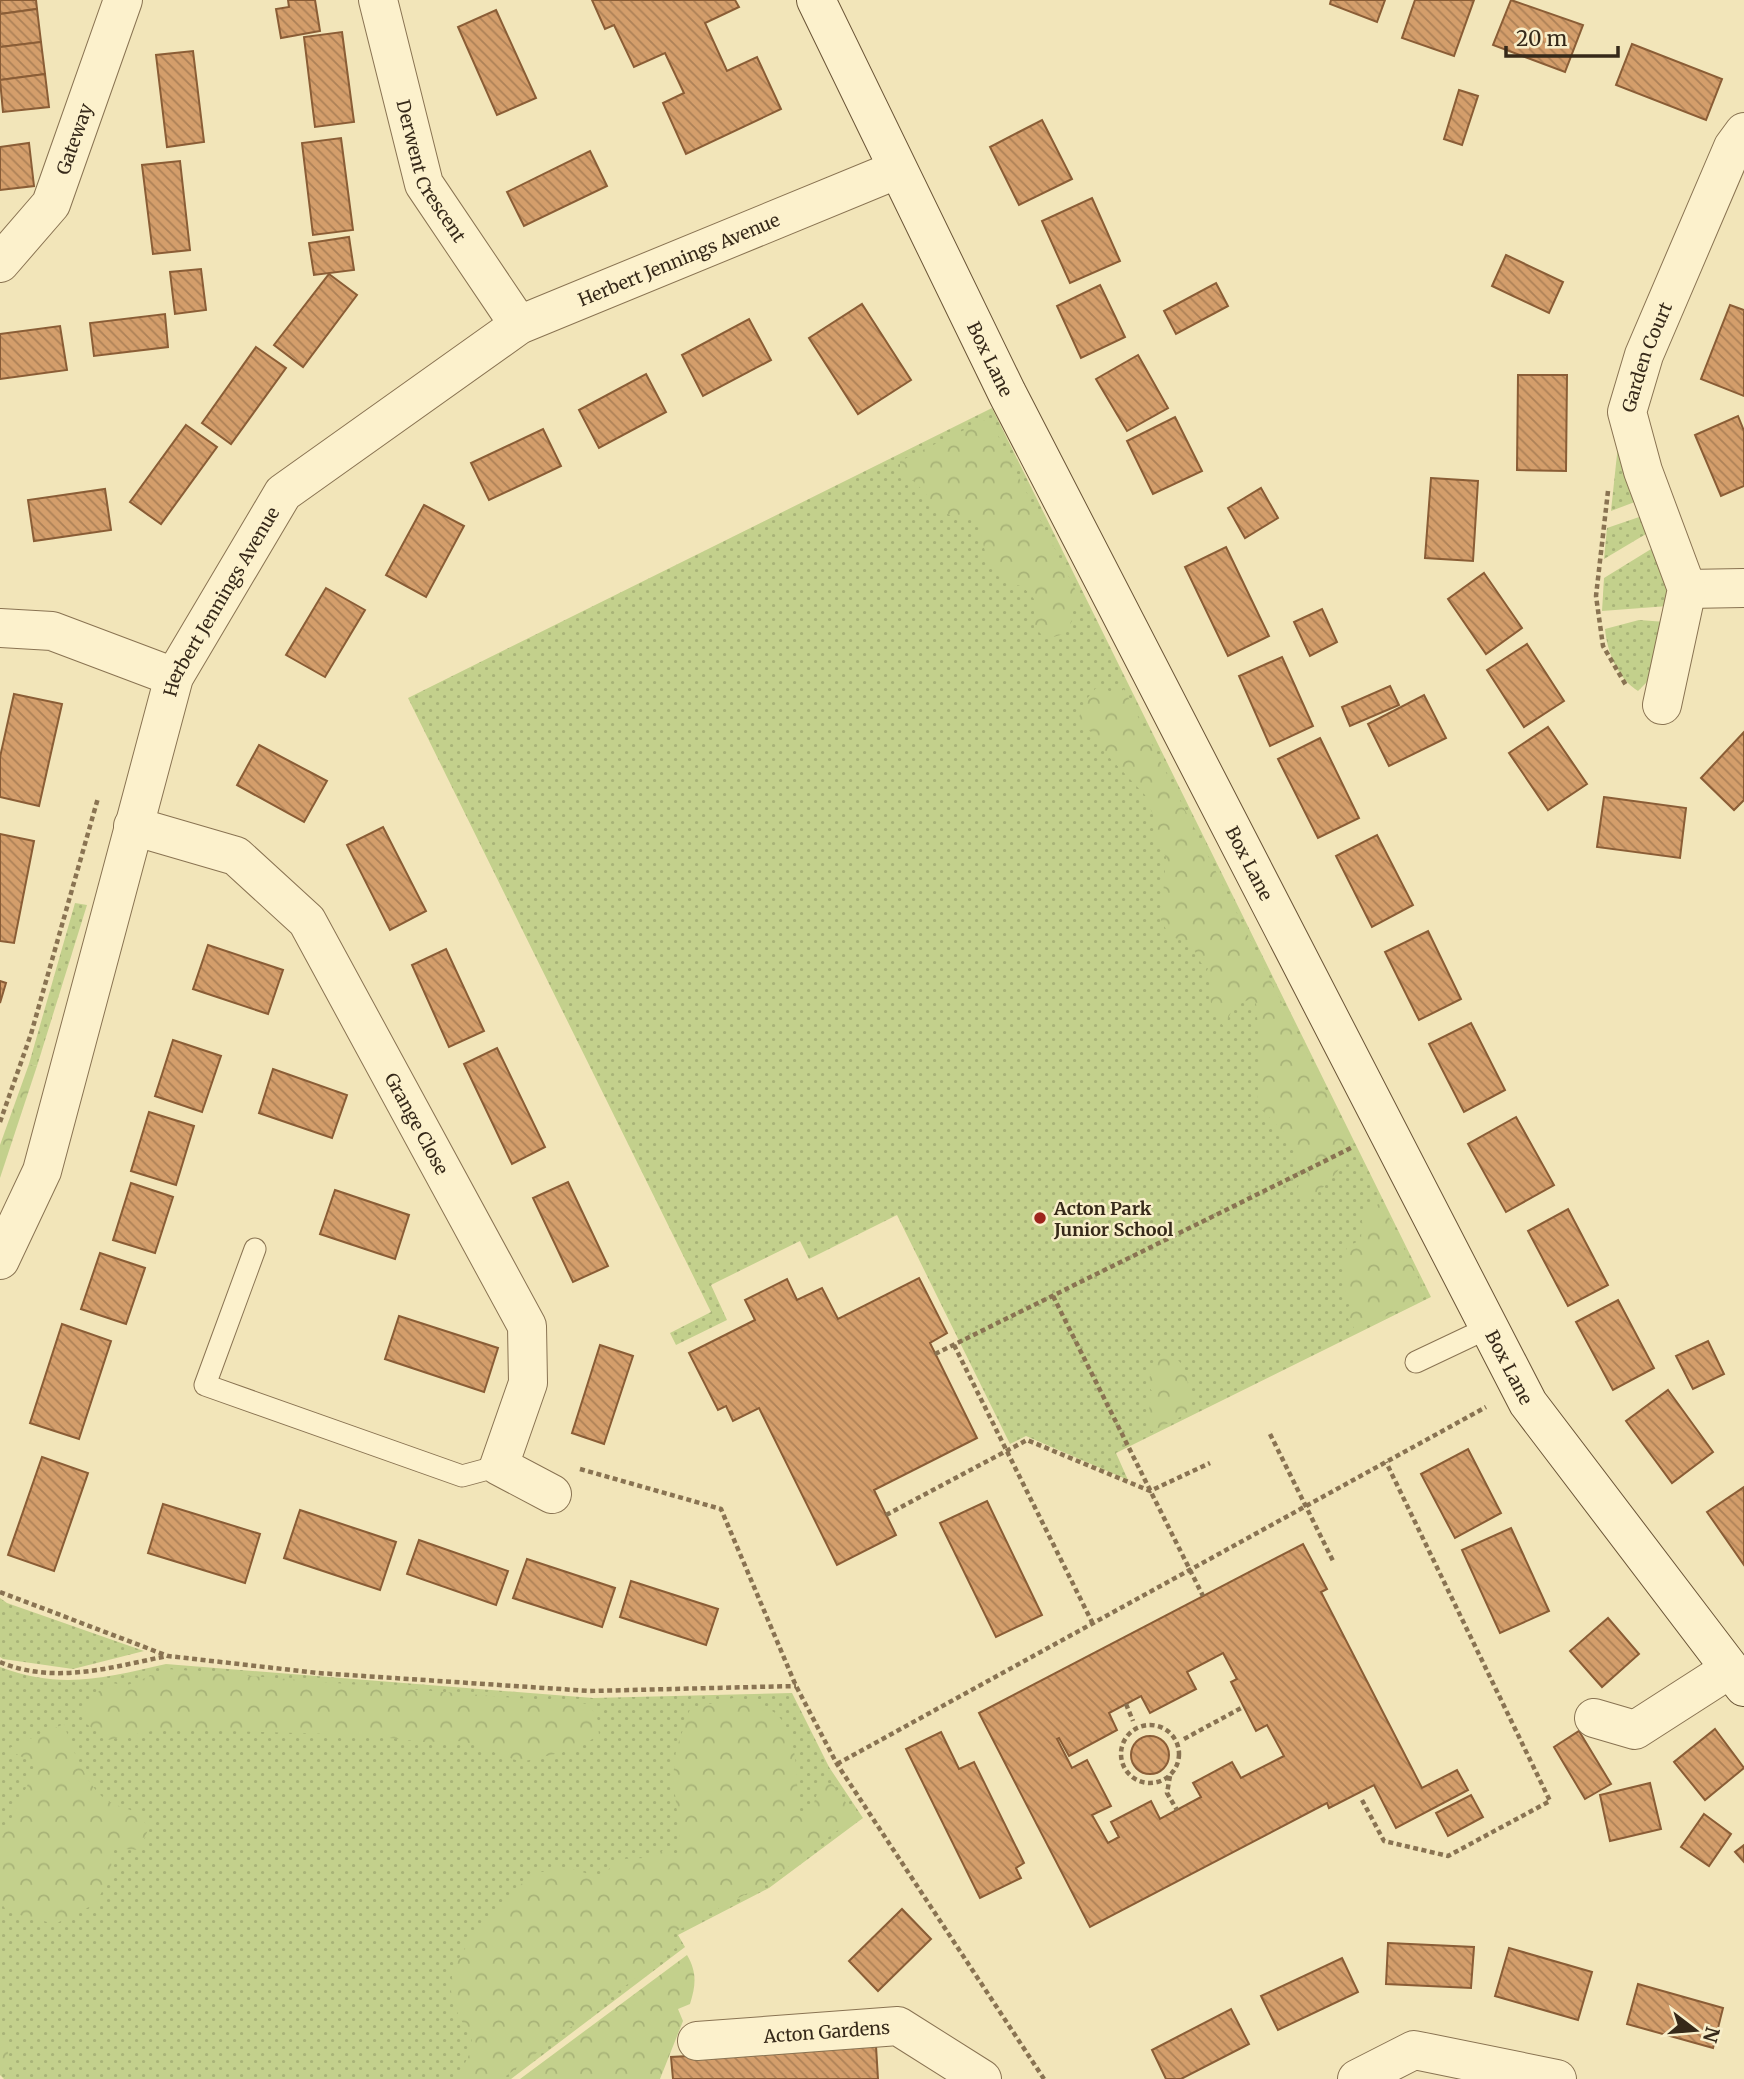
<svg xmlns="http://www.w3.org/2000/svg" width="1744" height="2079" font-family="Merriweather,serif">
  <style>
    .grass { fill: url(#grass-dots) }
    .forest { fill: url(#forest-crowns) }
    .building { fill: url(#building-back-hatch); stroke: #8a5d36; stroke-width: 2; fill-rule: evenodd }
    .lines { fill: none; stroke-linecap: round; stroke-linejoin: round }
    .lane-casing { stroke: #897352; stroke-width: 23 }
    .street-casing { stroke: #897352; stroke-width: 40 }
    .secondary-casing { stroke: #6a5436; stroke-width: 40 }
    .path { stroke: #897352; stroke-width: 4.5; stroke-dasharray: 5 3.5; stroke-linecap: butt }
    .lane { stroke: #fcf1cc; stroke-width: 21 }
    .street { stroke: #fcf1cc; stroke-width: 38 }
    .secondary { stroke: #fcf1cc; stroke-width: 38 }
    .poi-dot { fill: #9d251d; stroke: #f8eec9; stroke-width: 2.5 }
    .labels { text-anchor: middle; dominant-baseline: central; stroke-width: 5; stroke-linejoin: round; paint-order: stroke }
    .street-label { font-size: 18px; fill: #362919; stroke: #f8eec9 }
    .poi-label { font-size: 18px; font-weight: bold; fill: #362919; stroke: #f8eec9; text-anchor: start }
  </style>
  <defs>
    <pattern id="grass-dots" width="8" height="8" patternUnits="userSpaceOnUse" patternTransform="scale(1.75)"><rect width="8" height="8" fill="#c3d08c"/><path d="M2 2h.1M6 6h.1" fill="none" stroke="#a8b378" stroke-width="1.8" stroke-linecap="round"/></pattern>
    <pattern id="forest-crowns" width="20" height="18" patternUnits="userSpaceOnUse" patternTransform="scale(1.75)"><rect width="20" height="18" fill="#c3d08c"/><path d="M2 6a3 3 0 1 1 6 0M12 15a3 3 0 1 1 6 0" fill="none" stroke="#a8b378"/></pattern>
    <pattern id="building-back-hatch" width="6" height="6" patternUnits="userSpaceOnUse" patternTransform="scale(1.75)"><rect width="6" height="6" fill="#d49e6b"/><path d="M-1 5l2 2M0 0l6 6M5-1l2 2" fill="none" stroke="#ad8157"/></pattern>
  </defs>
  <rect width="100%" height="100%" fill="#f2e5b9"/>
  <g class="grass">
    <polygon points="992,408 1431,1297 1116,1453 1128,1480 1026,1436 1010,1444 897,1215 809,1259 800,1241 711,1285 727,1320 676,1345 670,1333 711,1312 408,698"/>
    <polygon points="1618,445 1640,500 1611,511"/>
    <polygon points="1645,515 1651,531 1604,559 1607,528"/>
    <polygon points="1656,546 1668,592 1668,606 1602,611 1604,578"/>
    <path d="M1639 620 1666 622 1655 674 1638 691C1618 679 1607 652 1605 629Z"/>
    <polygon points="75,903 87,905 37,1066 29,1064"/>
    <polygon points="0,1598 7,1603 144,1651 73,1669 3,1659 0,1657"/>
    <path d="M166 1664 593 1698 792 1693 829 1767 863 1818 769 1888 678 1935 685 1947 511 2079H4L0 2075V1667C62 1690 104 1678 166 1664Z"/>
  </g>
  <g class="forest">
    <path d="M989 418 1081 601 1073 607 1072 621 1064 634 1046 639 1034 627V599C1018 579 1017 589 1002 579 983 565 983 538 979 518 933 525 933 489 900 472V461Z"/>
    <path d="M1096 688 1119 693 1124 689 1352 1142C1345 1168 1327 1184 1307 1202L1297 1192 1300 1179 1294 1143 1262 1110 1257 1097 1261 1065 1256 1003 1251 999C1234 1005 1230 1011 1225 1028 1216 1017 1206 999 1210 984L1205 976 1208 968 1201 963 1191 944 1170 936 1161 921 1166 857 1156 840 1158 827 1145 795 1108 756 1095 736 1078 720 1085 701Z"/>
    <polygon points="29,1064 37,1066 0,1178 0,1145"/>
    <path d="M1382 1203 1427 1296 1356 1331 1345 1314 1347 1307 1353 1305 1346 1297 1345 1252 1348 1246 1361 1240C1363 1220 1357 1211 1382 1203Z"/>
    <path d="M1173 1357C1194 1368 1184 1392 1194 1410L1151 1432 1149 1404 1155 1395 1148 1386 1151 1370 1160 1359Z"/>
    <polygon points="168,1669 588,1704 597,1716 599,1735 576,1749 521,1762 463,1741 424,1742 363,1735 161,1729 108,1740 84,1722 87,1702 109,1682 125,1686"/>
    <path d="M733 1698C805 1704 794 1762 799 1815L810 1814 819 1788 832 1783 856 1817 768 1882 671 1934 677 1947 502 2079H457L470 2053 472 2038C462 2022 449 2002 451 1982 455 1946 507 1900 532 1873L572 1869 599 1877 621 1859 644 1858 664 1850 682 1855 673 1777 676 1750 690 1709Z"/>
    <path d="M64 1724C70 1744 89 1793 110 1802 134 1814 128 1803 149 1827L140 1850 110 1848 112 1874 95 1904 55 1924 8 1912 0 1902V1842L37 1765 7 1749Z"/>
    <path d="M687 1955C697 1972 696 1985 690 2004L678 2009 683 2021 660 2079H520Z"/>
    <polygon points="0,2041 8,2049 8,2065 2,2071"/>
  </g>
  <g class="building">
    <polygon points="0,0 36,0 37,9 0,14"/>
    <polygon points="288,0 315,0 320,31 281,38 276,9 289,7"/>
    <polygon points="592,0 735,0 739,7 705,23 727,71 757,57 781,109 686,154 663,103 684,93 665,53 634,67 614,25 605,29"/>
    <polygon points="1331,0 1385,0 1377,22 1330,4"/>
    <polygon points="1415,0 1474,0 1454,56 1402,38"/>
    <polygon points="1511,0 1583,25 1565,72 1493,45"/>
    <polygon points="37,9 41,42 0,47 0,14"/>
    <polygon points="496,10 536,98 497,115 458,27"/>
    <polygon points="342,32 354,122 315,127 304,37"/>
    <polygon points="41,42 45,74 0,80 0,47"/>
    <polygon points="1632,44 1722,79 1706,120 1616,85"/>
    <polygon points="193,51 204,142 167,147 156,55"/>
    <polygon points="45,74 49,107 3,112 0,80"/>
    <polygon points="1459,90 1478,96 1462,145 1444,139"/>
    <polygon points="1042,120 1072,179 1019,205 990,147"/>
    <polygon points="341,138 353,230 313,235 302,143"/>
    <polygon points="29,143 34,186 0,190 0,147"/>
    <polygon points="590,151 607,186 524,226 507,192"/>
    <polygon points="180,161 190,250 153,254 142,165"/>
    <polygon points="1092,198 1120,261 1070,283 1042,221"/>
    <polygon points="349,237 354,270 314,275 309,243"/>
    <polygon points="1506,255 1563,282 1549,313 1492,286"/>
    <polygon points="201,269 206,310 175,314 170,272"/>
    <polygon points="329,274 357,295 303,367 274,345"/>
    <polygon points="1216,283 1228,306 1176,334 1164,311"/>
    <polygon points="1100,285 1125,337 1081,358 1057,306"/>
    <polygon points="862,304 911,380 858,414 809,338"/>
    <polygon points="1730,305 1744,310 1744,396 1701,379"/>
    <polygon points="165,314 168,347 94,356 90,323"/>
    <polygon points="749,319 771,360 703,396 682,355"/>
    <polygon points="60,326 67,370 0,379 0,334"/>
    <polygon points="256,347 286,368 231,444 202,423"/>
    <polygon points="1138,355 1168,408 1127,431 1096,379"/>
    <polygon points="646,374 666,412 599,448 579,410"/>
    <polygon points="1518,375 1567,375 1566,471 1517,470"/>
    <polygon points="1738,416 1744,431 1744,486 1721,496 1695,435"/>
    <polygon points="1175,417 1202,471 1153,494 1127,441"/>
    <polygon points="186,425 217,447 161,524 130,502"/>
    <polygon points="543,429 561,466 489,500 471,463"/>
    <polygon points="1431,478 1478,481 1473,561 1425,558"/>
    <polygon points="1261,488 1278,518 1245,538 1228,508"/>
    <polygon points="105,489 111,530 34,541 28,500"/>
    <polygon points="424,505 464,526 426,597 386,575"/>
    <polygon points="1226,547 1269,636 1228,656 1185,567"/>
    <polygon points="1484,573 1522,628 1486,654 1448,599"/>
    <polygon points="326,588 365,610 325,677 286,655"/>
    <polygon points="1322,609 1337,642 1310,656 1294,622"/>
    <polygon points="1527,644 1564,701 1524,727 1487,670"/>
    <polygon points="1282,657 1313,726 1270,746 1239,676"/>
    <polygon points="1390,686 1399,705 1350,726 1342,707"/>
    <polygon points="14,694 62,704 39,806 0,797 0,757"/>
    <polygon points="1424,695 1446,738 1389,766 1368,724"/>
    <polygon points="1548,727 1587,784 1548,810 1509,753"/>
    <polygon points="1744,732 1744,800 1734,810 1701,778"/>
    <polygon points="1320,738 1359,818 1318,838 1278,759"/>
    <polygon points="259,745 327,781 304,822 237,785"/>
    <polygon points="1604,797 1686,808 1680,858 1597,847"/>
    <polygon points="383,827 426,911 390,930 347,845"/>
    <polygon points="0,834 34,841 14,943 0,941"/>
    <polygon points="1377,835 1413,905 1372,927 1336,856"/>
    <polygon points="1428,931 1461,999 1419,1020 1385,952"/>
    <polygon points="208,945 283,970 268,1014 193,989"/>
    <polygon points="446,949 484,1031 449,1047 412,965"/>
    <polygon points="0,981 6,983 0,1003"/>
    <polygon points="1471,1023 1505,1090 1464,1112 1429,1044"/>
    <polygon points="173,1040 221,1056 202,1112 155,1096"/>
    <polygon points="497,1048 545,1147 512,1164 464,1064"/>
    <polygon points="273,1069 347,1095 332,1138 259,1113"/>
    <polygon points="149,1112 194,1126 176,1185 131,1171"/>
    <polygon points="1516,1117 1554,1185 1506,1212 1468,1144"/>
    <polygon points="568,1182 608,1266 573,1282 533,1198"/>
    <polygon points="131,1183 173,1197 155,1253 113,1240"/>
    <polygon points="335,1190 409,1215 395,1259 320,1234"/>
    <polygon points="1568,1209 1608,1285 1568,1306 1528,1231"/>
    <polygon points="100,1253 145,1268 126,1324 81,1309"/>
    <polygon points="919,1278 947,1333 930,1343 977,1438 874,1490 896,1535 837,1565 759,1408 733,1421 726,1406 718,1410 689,1353 755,1320 745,1300 787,1279 797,1300 822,1288 838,1319"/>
    <polygon points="1618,1300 1654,1368 1613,1390 1576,1322"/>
    <polygon points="399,1316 498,1348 484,1392 385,1359"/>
    <polygon points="62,1324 111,1341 79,1439 30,1423"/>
    <polygon points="1708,1341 1724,1374 1693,1389 1676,1356"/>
    <polygon points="600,1345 633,1356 604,1444 572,1433"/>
    <polygon points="1668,1390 1713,1452 1672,1483 1626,1421"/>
    <polygon points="1468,1449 1501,1513 1455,1538 1421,1474"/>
    <polygon points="42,1457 88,1473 54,1571 8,1555"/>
    <polygon points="1744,1487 1744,1565 1707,1512"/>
    <polygon points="987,1501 1042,1615 996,1637 940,1523"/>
    <polygon points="163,1504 260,1534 245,1583 148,1553"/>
    <polygon points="300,1510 396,1542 380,1590 284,1558"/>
    <polygon points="1511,1528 1549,1611 1500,1633 1462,1550"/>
    <polygon points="419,1540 508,1571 496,1605 407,1574"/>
    <path d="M1303 1544 1327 1589 1321 1592 1422 1788 1457 1770 1468 1790 1396 1828 1374 1785 1329 1808 1327 1803 1090 1927 979 1713ZM1223 1653 1237 1679 1231 1682 1256 1731 1267 1725 1284 1756 1241 1778 1232 1762 1193 1783 1201 1797 1160 1819 1151 1801 1111 1822 1119 1837 1108 1843 1092 1815 1111 1806 1087 1760 1072 1768 1057 1739 1059 1738 1069 1756 1117 1730 1109 1713 1141 1696 1150 1713 1196 1689 1187 1672Z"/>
    <polygon points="527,1559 615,1588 602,1627 513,1598"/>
    <polygon points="631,1581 718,1609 706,1645 620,1617"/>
    <polygon points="1608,1618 1639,1654 1602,1687 1570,1651"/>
    <polygon points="1715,1729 1744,1768 1705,1800 1674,1762"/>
    <polygon points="1579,1731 1611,1784 1585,1799 1554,1747"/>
    <polygon points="941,1732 959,1769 974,1762 1024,1863 1016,1868 1021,1878 980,1898 906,1749"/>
    <circle cx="1150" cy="1755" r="19"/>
    <polygon points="1650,1783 1661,1829 1610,1841 1600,1795"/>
    <polygon points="1471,1795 1483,1817 1448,1836 1436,1813"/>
    <polygon points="1704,1814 1731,1834 1709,1866 1681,1847"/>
    <polygon points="1744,1845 1744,1862 1735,1852"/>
    <polygon points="902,1909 931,1939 878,1991 849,1961"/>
    <polygon points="1388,1943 1474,1947 1471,1988 1386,1984"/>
    <polygon points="1509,1948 1592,1972 1578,2020 1495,1996"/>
    <polygon points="1342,1958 1358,1992 1278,2030 1261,1996"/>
    <polygon points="1638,1984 1723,2008 1713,2048 1627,2024"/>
    <polygon points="1231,2009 1249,2044 1181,2079 1166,2079 1152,2050"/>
    <polygon points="876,2046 878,2079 673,2079 671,2057"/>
  </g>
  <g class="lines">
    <g class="lane-casing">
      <g id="lane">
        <polyline points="255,1249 205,1385 462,1476 499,1466"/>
        <polyline points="1416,1362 1490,1327"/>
      </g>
    </g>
    <g class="street-casing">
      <g id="street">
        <path id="s1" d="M378 0 424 184 519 325"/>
        <path id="s2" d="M0 263 51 204 123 0"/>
        <polyline points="1687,589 1743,588"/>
        <polyline points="0,628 52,631 174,677"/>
        <path id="s3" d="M1662 705 1687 589 1643 471 1627 412 1644 355 1733 147 1744 132"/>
        <path id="s4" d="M133 826 236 856 307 921 527 1326 528 1383 499 1466 552 1494"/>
        <path id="s5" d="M0 1260 42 1171 174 677 283 493 519 325 896 170"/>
        <polyline points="1594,1718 1635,1730 1730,1669"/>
        <path id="s6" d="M697 2041 898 2026 982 2079"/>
        <polyline points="1357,2079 1414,2050 1557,2079"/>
      </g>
    </g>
    <g class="secondary-casing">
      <g id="secondary">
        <path id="s7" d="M816 0 1007 393 1528 1403 1744 1687"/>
      </g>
    </g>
    <g class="path">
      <polyline points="1608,491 1596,596 1603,646 1627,687"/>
      <polyline points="0,1122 31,1034 98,798"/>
      <polyline points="1053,1296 1203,1596"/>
      <polyline points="954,1345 1092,1622"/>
      <polyline points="935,1354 1353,1147"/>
      <polyline points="1270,1434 1333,1561"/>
      <polyline points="580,1469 721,1509 796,1686 837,1764 1044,2079"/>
      <polyline points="886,1515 1027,1440 1150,1491 1210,1463"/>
      <polyline points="0,1592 168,1656 318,1673 590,1691 796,1686"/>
      <path d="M0 1662C55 1685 112 1667 167 1656"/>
      <polyline points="1126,1704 1133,1721"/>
      <circle cx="1150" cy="1754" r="29"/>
      <polyline points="1184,1739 1243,1707"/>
      <polyline points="837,1764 1486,1407"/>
      <polyline points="1170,1776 1167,1793 1177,1810"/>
      <polyline points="1362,1800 1384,1841 1448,1856 1550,1801 1386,1462"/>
    </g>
    <use href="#lane" class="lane"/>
    <use href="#street" class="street"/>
    <use href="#secondary" class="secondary"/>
  </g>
  <circle class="poi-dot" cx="1040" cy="1218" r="7"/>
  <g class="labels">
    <g class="street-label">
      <text stroke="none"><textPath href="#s2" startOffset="147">Gateway</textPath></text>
      <text stroke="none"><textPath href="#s1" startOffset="180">Derwent Crescent</textPath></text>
      <text stroke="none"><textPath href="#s5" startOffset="1286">Herbert Jennings Avenue</textPath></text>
      <text stroke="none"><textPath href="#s3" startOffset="364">Garden Court</textPath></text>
      <text stroke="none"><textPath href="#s7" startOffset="399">Box Lane</textPath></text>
      <text stroke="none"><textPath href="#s5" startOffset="698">Herbert Jennings Avenue</textPath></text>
      <text stroke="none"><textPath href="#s7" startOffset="966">Box Lane</textPath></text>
      <text stroke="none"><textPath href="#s4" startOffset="434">Grange Close</textPath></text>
      <text stroke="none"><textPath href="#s7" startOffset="1533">Box Lane</textPath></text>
      <text stroke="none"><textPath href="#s6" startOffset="130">Acton Gardens</textPath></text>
    </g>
    <g class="poi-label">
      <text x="1054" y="1208">Acton Park<tspan x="1054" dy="21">Junior School</tspan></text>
    </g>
  </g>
  <g transform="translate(1695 2030) rotate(106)" stroke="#f8eec9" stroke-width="5" paint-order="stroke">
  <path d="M0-5L12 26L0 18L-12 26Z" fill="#362919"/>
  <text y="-10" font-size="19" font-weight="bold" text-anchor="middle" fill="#362919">N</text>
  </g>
  <path d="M1506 46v10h112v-10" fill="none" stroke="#362919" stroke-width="3.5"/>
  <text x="1516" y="46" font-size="21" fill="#362919" stroke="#f8eec9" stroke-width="5" paint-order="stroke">20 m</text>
</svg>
